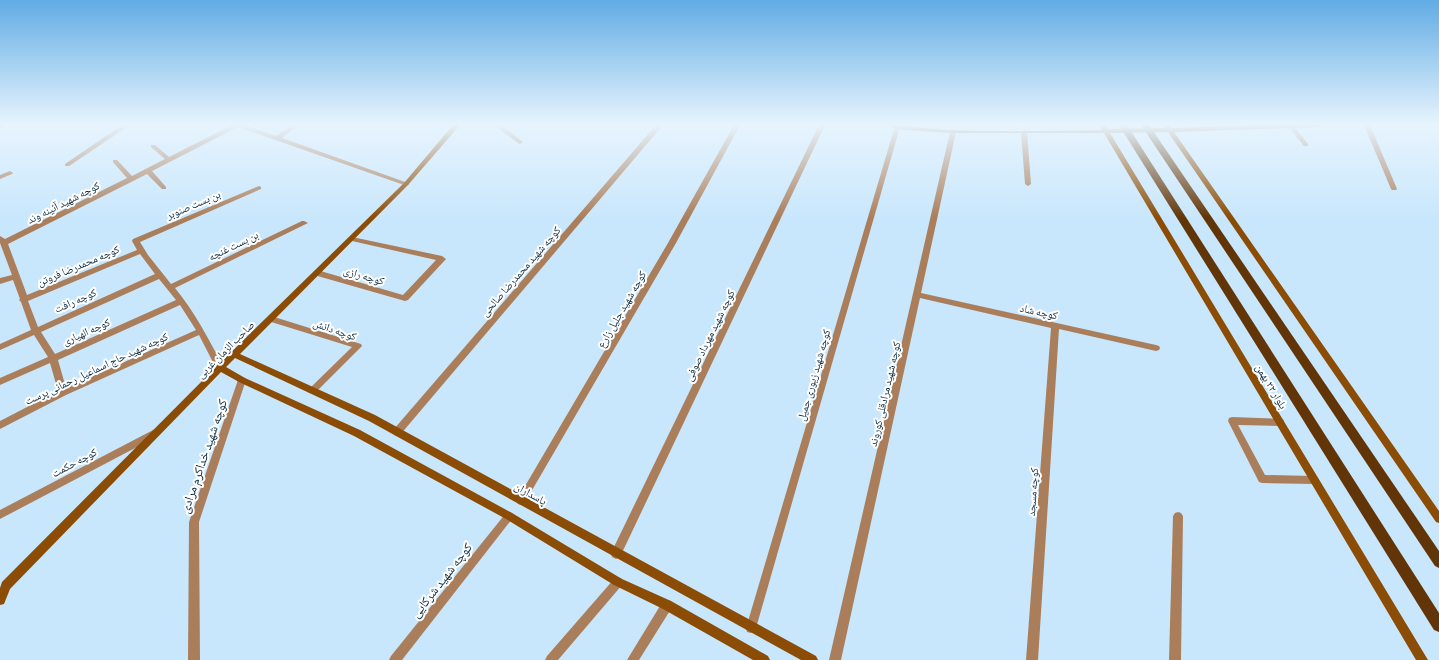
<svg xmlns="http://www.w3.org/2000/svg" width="1439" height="660" font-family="Commissioner,'Noto Naskh Arabic',sans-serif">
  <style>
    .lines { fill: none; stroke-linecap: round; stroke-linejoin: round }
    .street { fill: #aa7e5b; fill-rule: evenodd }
    .secondary { fill: #8b4c05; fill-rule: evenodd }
    .primary { fill: #613507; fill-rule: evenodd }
    .labels { text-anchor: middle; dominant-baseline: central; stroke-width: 4; stroke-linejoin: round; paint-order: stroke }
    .street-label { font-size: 11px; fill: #0b2c41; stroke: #fff }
    .near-street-label { font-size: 13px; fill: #0b2c41; stroke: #fff }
  </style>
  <rect width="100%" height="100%" fill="#c9e7fc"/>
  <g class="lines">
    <g class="street">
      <polygon points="0,125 6,125 0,129"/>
      <polygon points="122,125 130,125 69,166 65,166 65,164"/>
      <path d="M232 125H245L276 136 291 125H298L282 138 408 183 409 184 408 185H404L238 127 152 171 166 187V189H162L147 174 8 244 27 295 137 250 132 241 133 239 259 186 261 187V189L140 242 148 255 171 284 302 221H304L308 223 175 288C195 312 209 340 224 368L223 370H217L199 335 66 395 0 429V421L58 391 50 363 0 385V378L48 357 34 335 0 350V344L31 330 21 302 19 300 20 299 13 280 0 284V278L12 275 0 243V236L5 239 127 178 113 162V160H117L132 176 165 159 151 147V145H155L169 157ZM140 254 155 274 38 327 28 301ZM159 279 176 300 55 354 41 332ZM180 305 196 330 66 388 58 360Z"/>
      <polygon points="494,125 501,125 523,142 520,144 518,143"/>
      <polygon points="656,125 663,125 400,435 397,436 394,435 393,432 394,429"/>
      <polygon points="734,125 740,125 676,243 524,504 521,505 518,504 516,501 518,498 668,243"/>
      <polygon points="819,125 825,125 620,557 616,559 612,557 611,554 612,551"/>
      <polygon points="1287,125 1293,125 1308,144 1308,146 1304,146"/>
      <polygon points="1364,125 1370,125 1397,189 1396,190 1392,190 1391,189"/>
      <polygon points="895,126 899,126 900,127 756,628 755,632 751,633 747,632 746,628"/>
      <polygon points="953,130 956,132 921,293 1156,345 1159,346 1160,348 1159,350 1156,351 1059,329 1038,660 1026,660 1051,328 920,298 841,660 829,660 950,132"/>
      <polygon points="1024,130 1027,132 1031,184 1028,186 1025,184 1021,132"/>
      <polygon points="10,171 13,173 12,174 0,179 0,175"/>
      <polygon points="349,237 352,237 442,256 446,259 408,300 405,301 314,275 313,273 314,271 317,270 403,295 436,260 352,241 348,239"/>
      <polygon points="271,316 361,344 362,346 315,393 309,393 308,391 309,389 352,347 268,321 267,319 268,317"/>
      <polygon points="242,377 245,378 246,380 199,522 200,660 188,660 189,522 238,380 239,378"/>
      <polygon points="1232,417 1283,419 1284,422 1283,425 1280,426 1238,425 1265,475 1314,476 1317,477 1319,480 1317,483 1314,484 1262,483 1259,482 1228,421 1229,418"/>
      <polygon points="155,429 158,430 159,433 158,436 0,519 0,510"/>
      <polygon points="509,512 512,513 514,516 512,519 402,660 389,660 391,656 506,513"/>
      <polygon points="1178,512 1181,513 1183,516 1181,660 1169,660 1173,516 1175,513"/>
      <polygon points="618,577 622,579 623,582 622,585 558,660 545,660 547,656 614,579"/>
      <polygon points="667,600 671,601 672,605 671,609 639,660 627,660 663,601"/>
    </g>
    <g class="secondary">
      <polygon points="453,125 460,125 408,185 240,354 375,415 816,656 818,660 801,660 369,421 235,358 226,367 245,378 360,430 512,513 622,579 671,601 768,656 770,660 753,660 663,609 614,585 506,519 354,436 239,382 221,372 10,589 4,604 0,605 0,588 2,582 217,366 404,183"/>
      <path d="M881 125C905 125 928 129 951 130 1001 132 1052 131 1102 130L1099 125H1105L1108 129 1165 128 1163 125H1169L1171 128 1254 125H1322L1319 127 1174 132 1439 511V523L1436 522 1168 132 1110 133 1428 660H1416L1104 133H951L906 130Z"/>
    </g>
    <g class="primary">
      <polygon points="1119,125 1127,125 1439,613 1439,632 1434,630"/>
      <polygon points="1141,125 1149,125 1439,551 1439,568 1435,566"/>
    </g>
  </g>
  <linearGradient id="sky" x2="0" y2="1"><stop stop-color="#61ace4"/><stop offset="0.57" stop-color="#e7f4fe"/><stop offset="1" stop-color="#e7f4fe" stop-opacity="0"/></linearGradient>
  <rect width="1439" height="218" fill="url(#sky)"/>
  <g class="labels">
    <g class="street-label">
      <text transform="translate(63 202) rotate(-27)">کوچه شهید آئینه وند</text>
      <text transform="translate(193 204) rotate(-23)">بن بست صنوبر</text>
      <text transform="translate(233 245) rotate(-26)">بن بست غنچه</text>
      <text transform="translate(78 265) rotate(-23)">کوچه محمدرضا فروتن</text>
      <text transform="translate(520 271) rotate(-49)">کوچه شهید محمدرضا صالحی</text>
      <text transform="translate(364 275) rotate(16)">کوچه رازی</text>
      <text transform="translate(75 300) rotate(-24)">کوچه رافت</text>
      <text transform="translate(621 309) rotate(-60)">کوچه شهید جلیل زارع</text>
      <text transform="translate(1039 311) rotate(12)">کوچه شاد</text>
      <text transform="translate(335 329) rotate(19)">کوچه دانش</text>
      <text transform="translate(86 331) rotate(-24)">کوچه الهیاری</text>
      <text transform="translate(709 335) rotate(-64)">کوچه شهید مهرداد صوفی</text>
      <text transform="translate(225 349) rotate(-45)">صاحب الزمان غربی</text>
      <text transform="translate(96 368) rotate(-25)">کوچه شهید حاج اسماعیل رحمانی پرست</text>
      <text transform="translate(813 375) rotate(-74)">کوچه شهید زیوری جمیل</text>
      <text transform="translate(1272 386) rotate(59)">بلوار ۲۲ بهمن</text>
      <text transform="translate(884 394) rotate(-77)">کوچه شهید مرادقلی کوروند</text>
      <text transform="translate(74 462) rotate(-28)">کوچه حکمت</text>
      <text transform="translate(1032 492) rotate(-86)">کوچه مسجد</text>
      <text transform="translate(531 493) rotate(29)">پاسداران</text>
    </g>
    <g class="near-street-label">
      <text transform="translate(203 456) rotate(-71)">کوچه شهید خداکرم مرادی</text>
      <text transform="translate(441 580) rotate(-52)">کوچه شهید شرکایی</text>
    </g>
  </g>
</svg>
